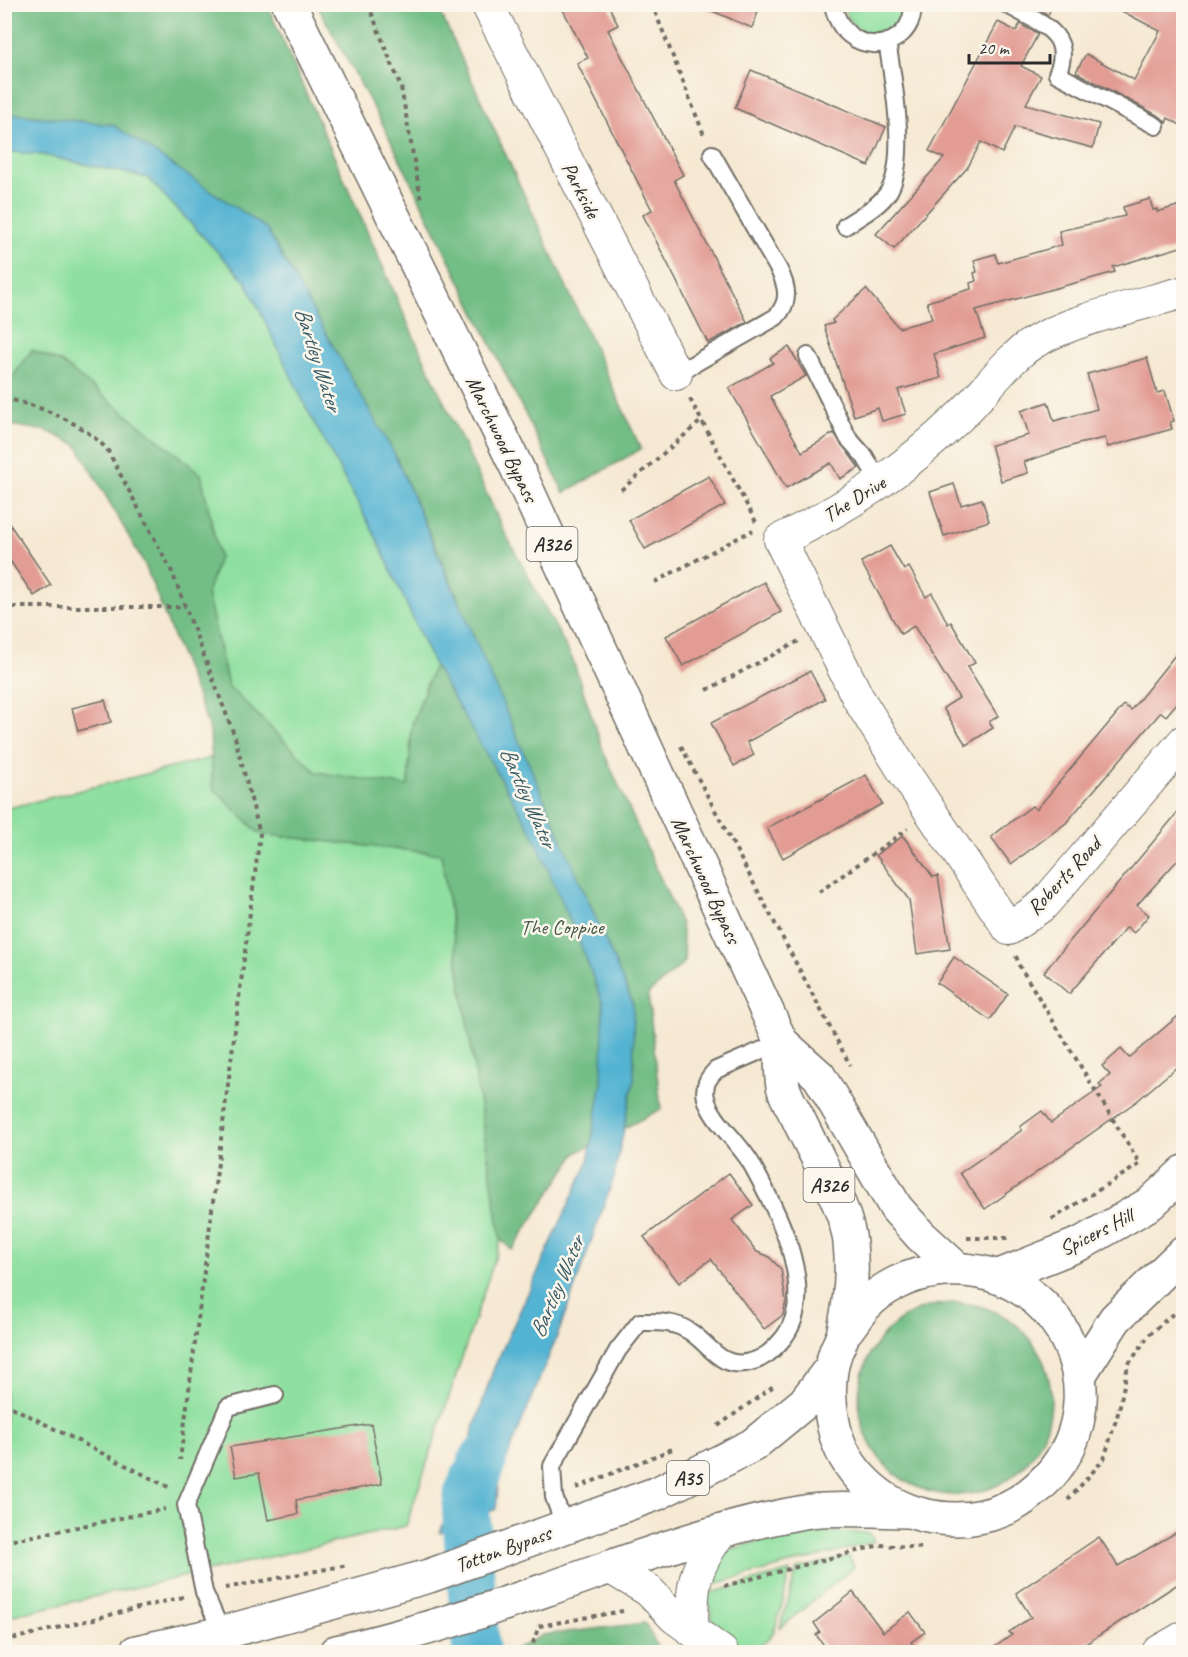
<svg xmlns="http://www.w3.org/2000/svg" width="1188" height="1657" font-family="Caveat,sans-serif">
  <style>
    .green { fill: #8fe0a0; stroke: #5d8666; stroke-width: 1.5 }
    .forest { fill: #73be86; stroke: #4f7458; stroke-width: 1.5 }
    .water { fill: #53b3d2; stroke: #3f6f7e; stroke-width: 1.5 }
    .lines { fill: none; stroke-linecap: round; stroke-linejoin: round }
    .river { stroke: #53b3d2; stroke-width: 48 }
    .building { fill: #e29c94 }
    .service-casing { stroke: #726e66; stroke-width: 20 }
    .minor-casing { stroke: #726e66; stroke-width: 34 }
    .primary-casing { stroke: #726e66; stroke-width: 36 }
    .path { stroke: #726e66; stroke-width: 4; stroke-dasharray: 4.5 4.5; stroke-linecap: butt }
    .service { stroke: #fff; stroke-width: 16 }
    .minor { stroke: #fff; stroke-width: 32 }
    .primary { stroke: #fff; stroke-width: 33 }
    .labels { text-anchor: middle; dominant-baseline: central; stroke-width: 5; stroke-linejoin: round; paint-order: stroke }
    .shield { fill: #fbf7ec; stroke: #696865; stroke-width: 1.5 }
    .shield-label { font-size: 20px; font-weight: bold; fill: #2b2b2b }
    .street-label { font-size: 21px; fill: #2b2b2b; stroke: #fbf7ec }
    .park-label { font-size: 21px; fill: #445848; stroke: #fbf7ec }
    .water-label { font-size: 22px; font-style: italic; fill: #395b65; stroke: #fbf7ec }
  </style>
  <rect width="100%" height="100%" fill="#fbf7ec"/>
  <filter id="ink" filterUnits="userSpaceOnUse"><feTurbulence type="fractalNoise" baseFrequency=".0167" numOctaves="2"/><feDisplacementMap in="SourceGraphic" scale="12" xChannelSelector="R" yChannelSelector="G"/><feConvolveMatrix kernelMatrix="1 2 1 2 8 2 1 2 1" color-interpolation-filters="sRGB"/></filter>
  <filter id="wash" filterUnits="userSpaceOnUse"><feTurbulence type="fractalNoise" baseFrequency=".008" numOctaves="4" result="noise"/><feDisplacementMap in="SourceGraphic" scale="24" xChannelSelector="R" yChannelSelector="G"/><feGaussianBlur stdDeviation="1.35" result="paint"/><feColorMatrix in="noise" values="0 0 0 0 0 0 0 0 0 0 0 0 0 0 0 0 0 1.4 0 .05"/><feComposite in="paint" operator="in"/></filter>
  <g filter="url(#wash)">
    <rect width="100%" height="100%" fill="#f6e9d3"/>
    <g class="green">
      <path d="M844 5H906C902 44 850 44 844 5Z"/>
      <polygon points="5,151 43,155 148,178 246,282 307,409 376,537 434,665 412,725 408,787 316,772 228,686 207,593 219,557 32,350 5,388"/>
      <polygon points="211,758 213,788 260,834 441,854 501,1240 406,1526 5,1617 4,809"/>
      <polygon points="799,1530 870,1533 874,1542 703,1587 715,1557 732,1549"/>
      <polygon points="849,1556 854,1567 780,1628 797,1569"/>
      <path d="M790 1571C786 1586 779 1624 772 1634 759 1653 736 1657 721 1639 712 1628 710 1608 707 1594Z"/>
    </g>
    <g class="forest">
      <polygon points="5,5 267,5 413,335 503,529 572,658 604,753 681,924 685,962 648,994 661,1109 576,1153 512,1250 501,1240 441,854 260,834 213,788 210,730 145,565 77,445 47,431 5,424 5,388 32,350 62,363 201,474 219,557 207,593 228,686 316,772 408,786 412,725 434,665 463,609 395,455 388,444 113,125 5,113 7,92 4,87"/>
      <polygon points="317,5 437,5 641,449 564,493 384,127"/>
      <circle cx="955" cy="1399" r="96"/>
      <polygon points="645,1623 660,1652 511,1652 543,1635"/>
    </g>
    <polygon class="water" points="4,113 113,125 266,228 395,455 633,1004 634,1080 614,1177 560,1329 499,1478 496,1509 440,1533 493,1370 588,1162 602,1082 603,1005 584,953 532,832 434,665 376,537 307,409 246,282 148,178 43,155 5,151"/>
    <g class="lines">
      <polyline class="river" points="476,1652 466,1511 468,1493 483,1460"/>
    </g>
    <g id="blocks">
      <g class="building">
        <polygon points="560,4 608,4 618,25 608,30 683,175 674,180 747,322 708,343 643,215 652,210 577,63 588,58"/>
        <polygon points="696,4 761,4 752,28"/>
        <polygon points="1031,4 1053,4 1048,15"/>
        <polygon points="1108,4 1184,4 1184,127 1168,118 1166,123 1161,117 1076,72 1086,54 1134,80 1160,31"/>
        <polygon points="998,22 1016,31 1020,24 1038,34 1021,66 1041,76 1026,104 1099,124 1093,148 1015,127 1002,153 981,142 968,167 894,249 876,234 944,158 929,151"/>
        <polygon points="751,70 886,127 869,166 735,108"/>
        <polygon points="1150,199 1153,210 1157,209 1157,212 1184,204 1184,246 1113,267 1115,272 976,310 985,338 934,354 941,378 898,390 906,414 882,421 878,408 854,416 824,326 834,323 832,320 866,289 899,328 932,319 927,302 971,289 970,283 976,281 974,273 977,272 974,260 995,254 998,263 1062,245 1059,231 1125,216 1123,207"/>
        <polygon points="789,347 806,376 770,396 802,452 834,433 859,468 840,479 831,463 786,488 729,388 773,363 770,358"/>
        <polygon points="1147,358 1157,393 1165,391 1174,421 1170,422 1172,429 1108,447 1105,438 1078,444 1024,462 1028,473 1001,481 991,445 1029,435 1021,411 1048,402 1054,421 1097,409 1087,374"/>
        <polygon points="709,476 725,505 645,549 629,520"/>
        <polygon points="954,484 961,505 982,499 989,521 944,536 930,492"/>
        <polygon points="4,516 51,585 34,596 4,552"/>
        <polygon points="890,546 904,570 909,567 926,597 932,593 948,624 951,622 975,663 967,667 998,716 989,722 993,728 966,745 943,708 959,698 914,626 901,634 861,562"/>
        <polygon points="764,582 781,612 683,666 666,636"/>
        <polygon points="1184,644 1184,695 1166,716 1161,712 1066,823 1011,864 991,837 1032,806 1036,810 1124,705 1131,710"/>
        <polygon points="810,671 825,699 747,742 754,755 734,766 711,723"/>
        <polygon points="105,700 111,722 78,731 72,708"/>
        <polygon points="866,775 882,804 783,858 767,828"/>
        <polygon points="1184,805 1184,853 1137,905 1149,915 1134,933 1127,927 1069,994 1044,972"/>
        <polygon points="903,836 933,877 938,876 950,949 917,954 909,900 876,855"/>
        <polygon points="954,957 1008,994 990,1020 937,983"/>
        <polygon points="1184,1011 1184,1061 1137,1101 985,1209 960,1173 1022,1130 1020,1127 1042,1111 1051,1123 1102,1087 1099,1084 1110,1075 1102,1066 1121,1049 1129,1058"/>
        <polygon points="729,1173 753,1205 732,1220 757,1252 768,1256 781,1269 786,1301 783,1315 764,1329 711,1259 679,1283 644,1237"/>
        <polygon points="371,1424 382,1484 296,1500 298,1514 268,1520 259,1473 236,1477 230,1447"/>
        <polygon points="1184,1528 1184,1580 1072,1653 986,1653 1012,1635 1009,1632 1031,1617 1016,1593 1099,1537 1118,1566"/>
        <polygon points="853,1592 883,1632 910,1612 925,1632 911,1642 918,1653 830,1653 816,1635 820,1632 814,1623"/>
      </g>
    </g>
  </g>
  <g filter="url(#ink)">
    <use href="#blocks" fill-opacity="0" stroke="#726e66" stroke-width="1.5"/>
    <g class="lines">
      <g class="service-casing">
        <g id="service">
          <path d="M833 4C843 61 914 54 913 4"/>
          <path d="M1006 4C1036 22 1076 32 1057 74L1156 126"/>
          <path d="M845 226C860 216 880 206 889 191 908 159 893 78 887 42"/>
          <polyline points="808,356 848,438 865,457 880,483"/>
          <path d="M676 374 776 317C790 302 788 288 779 270L712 154"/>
          <path d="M565 1527 554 1497 552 1466 618 1350 640 1322C657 1322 674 1321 689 1331 710 1344 720 1370 750 1362 763 1359 771 1352 780 1342 822 1296 778 1212 752 1165 741 1144 711 1120 706 1098 703 1086 708 1078 716 1070L781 1042"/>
          <polyline points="222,1633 204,1592 186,1505 228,1407 275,1395"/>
        </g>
      </g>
      <g class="minor-casing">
        <g id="minor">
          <polyline points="487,4 676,374"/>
          <path d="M1184 292C1140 305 1070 320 1033 343 1009 357 981 397 959 417 903 471 850 506 780 540L858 698 904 772 1009 929 1043 905 1184 741"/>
          <polyline points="609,1567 648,1590 674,1617 722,1652"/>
          <path d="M692 1630C692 1583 693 1571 721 1531"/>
          <polyline points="1158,1652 1184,1637"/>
        </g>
      </g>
      <g class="primary-casing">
        <g id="primary">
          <path d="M289 4 518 470 781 1042C782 1056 780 1072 783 1086 785 1096 792 1107 797 1116 812 1149 847 1208 850 1243 853 1271 850 1303 844 1330 843 1338 839 1344 836 1351 827 1376 828 1401 834 1427 843 1470 881 1505 923 1515 961 1524 1000 1518 1031 1493 1133 1413 1064 1255 937 1271 910 1274 882 1287 864 1307 857 1315 851 1325 844 1333"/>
          <polyline points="781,1042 819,1076 896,1208 921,1236 956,1268"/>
          <polyline points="999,1276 1082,1243 1151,1203 1184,1172"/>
          <polyline points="1080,1374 1115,1319 1184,1252"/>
          <polyline points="136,1652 222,1633 429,1576 658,1493 753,1445 804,1403 831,1368"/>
          <path d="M336 1652C407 1636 476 1614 545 1590 632 1560 718 1526 810 1511 840 1507 874 1511 905 1511"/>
        </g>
      </g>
      <g class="path">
        <polyline points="368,4 401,87 421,200"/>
        <polyline points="652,4 704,135"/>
        <path d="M4 398C43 407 79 421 107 449L172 572 235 737 260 834 180 1460"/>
        <polyline points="690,399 757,524"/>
        <polyline points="621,490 701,421"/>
        <polyline points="655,582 753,530"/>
        <polyline points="4,607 185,607"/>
        <polyline points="707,690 799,641"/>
        <polyline points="681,746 850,1065"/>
        <polyline points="819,892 908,829"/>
        <polyline points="1016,956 1019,965 1140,1164 1049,1221"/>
        <polyline points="967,1238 1011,1238"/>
        <polyline points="4,1403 172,1489"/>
        <polyline points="718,1426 775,1385"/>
        <polyline points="576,1488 675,1448"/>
        <polyline points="1068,1500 1104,1459 1119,1410 1128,1365 1150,1334 1184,1304"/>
        <polyline points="4,1542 165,1509"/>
        <polyline points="724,1586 880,1545 924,1548"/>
        <polyline points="225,1588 348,1565"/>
        <polyline points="539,1626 623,1611"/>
        <polyline points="4,1641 183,1597"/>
        <polyline points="530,1652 539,1626"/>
      </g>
      <use href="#service" class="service"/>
      <use href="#minor" class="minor"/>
      <use href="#primary" class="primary"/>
    </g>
  </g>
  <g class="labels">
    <g class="shield">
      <rect x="526.5" y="527" width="51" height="34" rx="4.5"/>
      <rect x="803.5" y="1168" width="51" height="34" rx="4.5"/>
      <rect x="667" y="1461" width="42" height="34" rx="4.5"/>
    </g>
    <g class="shield-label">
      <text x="552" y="544">A326</text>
      <text x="829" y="1185">A326</text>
      <text x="688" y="1478">A35</text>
    </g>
    <g class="street-label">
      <text transform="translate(581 190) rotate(63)">Parkside</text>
      <text transform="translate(502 439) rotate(64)">Marchwood Bypass</text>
      <text transform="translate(854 499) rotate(-32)">The Drive</text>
      <text transform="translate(1064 876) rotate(-47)">Roberts Road</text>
      <text transform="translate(706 880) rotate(65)">Marchwood Bypass</text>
      <text transform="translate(1096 1232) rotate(-27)">Spicers Hill</text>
      <text transform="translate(503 1549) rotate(-20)">Totton Bypass</text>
    </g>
    <g class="park-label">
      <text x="562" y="927">The Coppice</text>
    </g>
    <g class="water-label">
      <text transform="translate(318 359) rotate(72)">Bartley Water</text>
      <text transform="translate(528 797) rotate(66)">Bartley Water</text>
      <text transform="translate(557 1287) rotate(-67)">Bartley Water</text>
    </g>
  </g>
  <rect width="1188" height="1657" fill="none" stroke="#fbf7ec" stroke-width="24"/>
  <path d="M969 54v9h81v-9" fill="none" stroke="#2b2b2b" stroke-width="3"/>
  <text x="978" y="54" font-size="18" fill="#2b2b2b" stroke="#fbf7ec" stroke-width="4.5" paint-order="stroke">20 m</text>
</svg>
